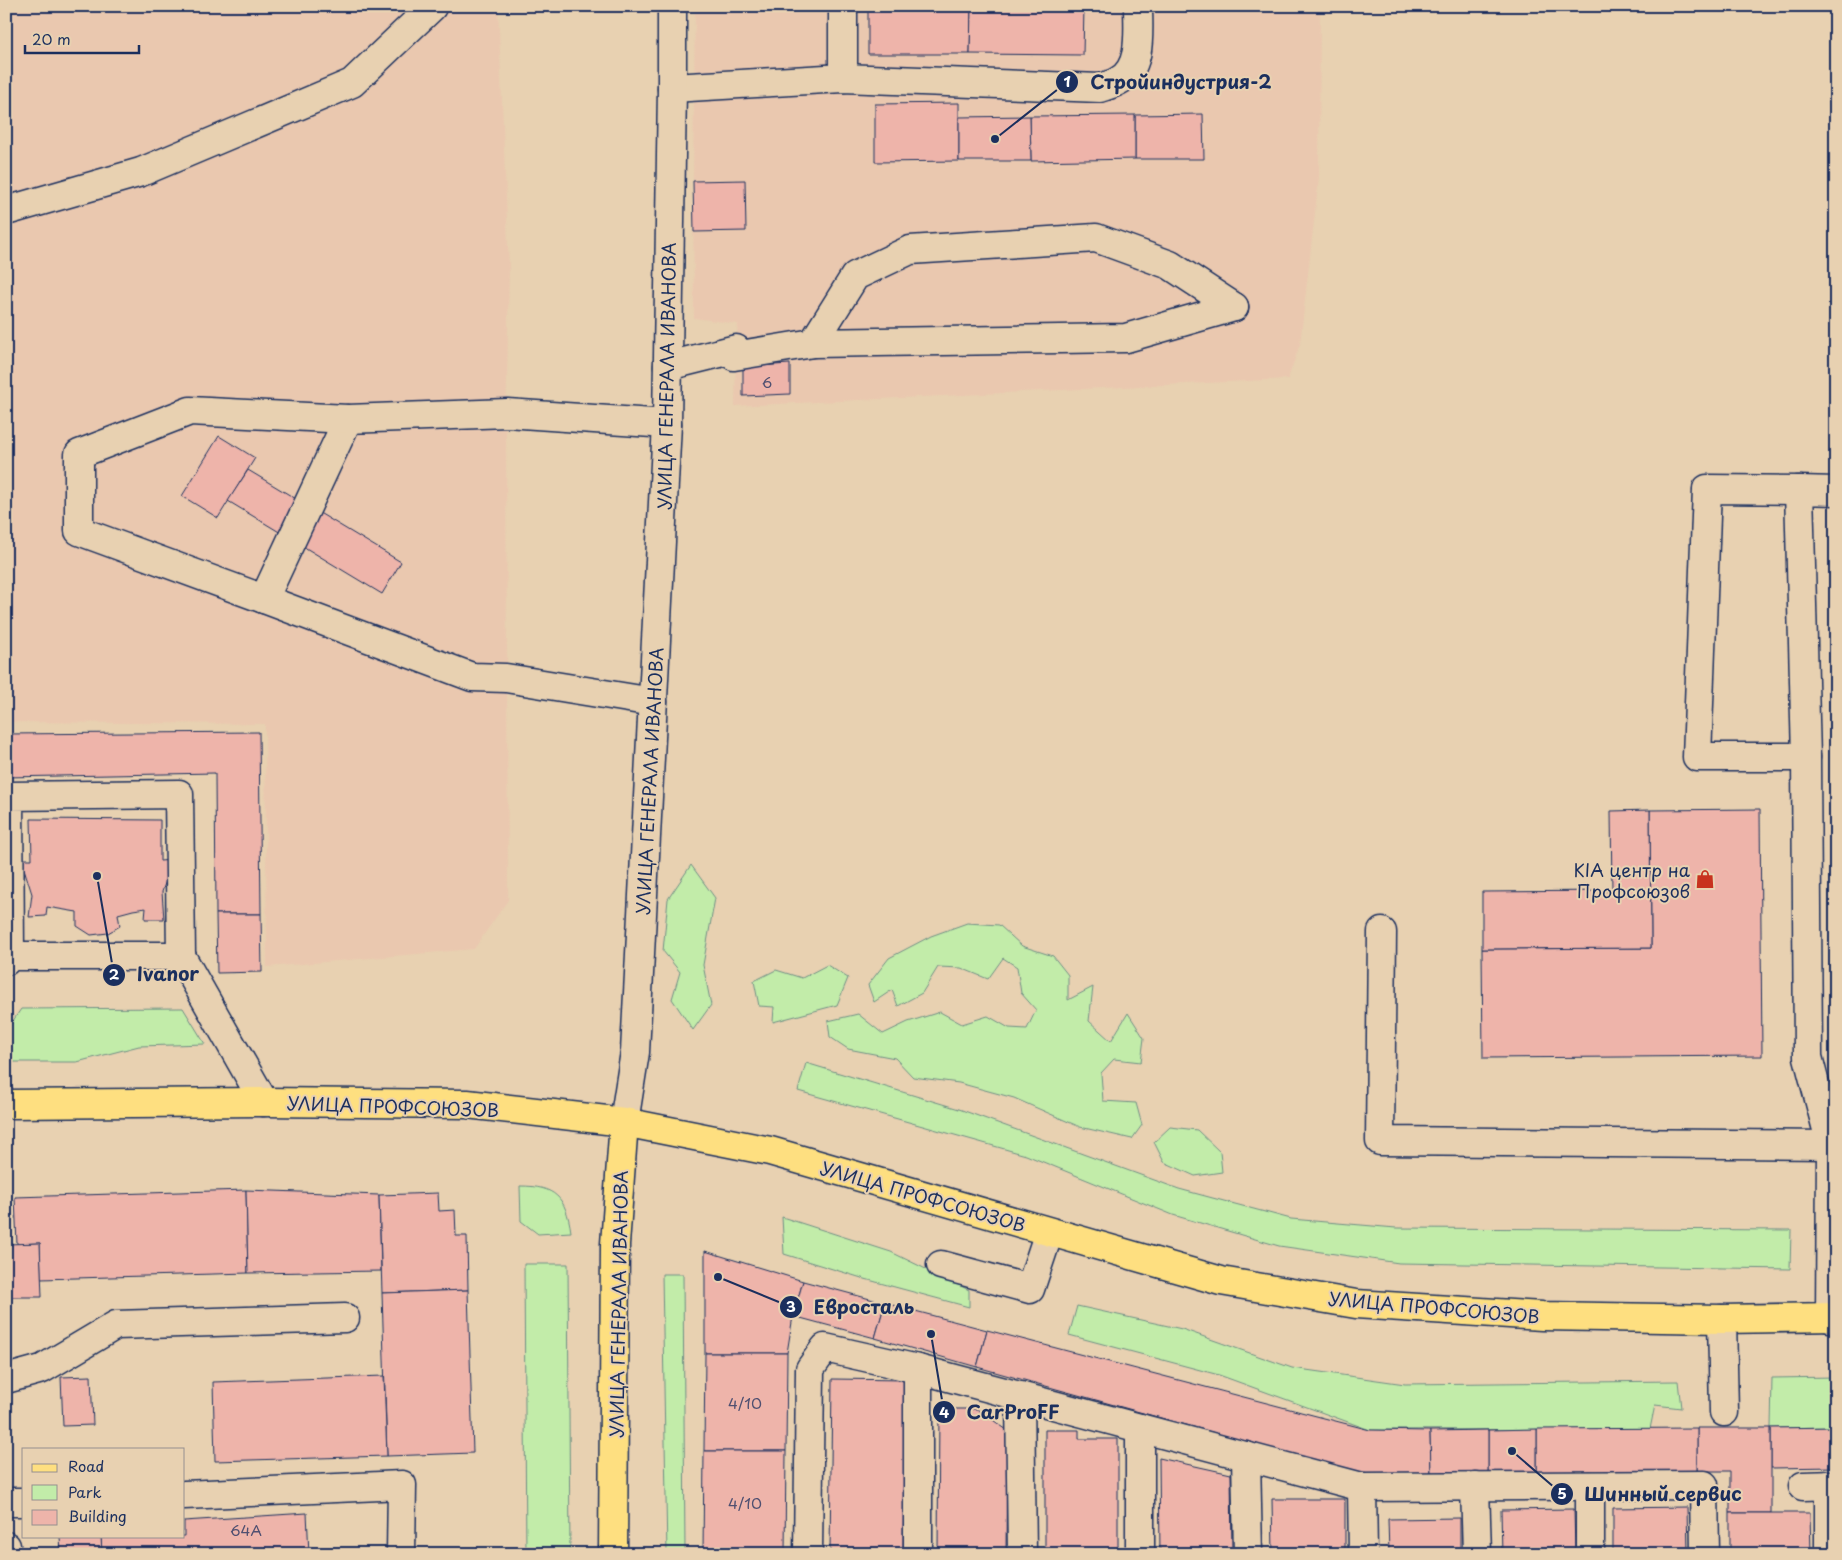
<svg xmlns="http://www.w3.org/2000/svg" width="1842" height="1560" font-family="'Playpen Sans',sans-serif">
  <style>
    .built { fill: #eac8af }
    .green { fill: #c2eca9; stroke: #6e8e84 }
    .building { fill: #eeb4aa; stroke: #1b2f5e }
    .lines { fill: none; stroke-linecap: round; stroke-linejoin: round }
    .minor-casing { stroke: #1b2f5e; stroke-width: 31 }
    .major-casing { stroke: #1b2f5e; stroke-width: 31 }
    .minor { stroke: #e8d1b1; stroke-width: 28 }
    .major { stroke: #fedf80; stroke-width: 28 }
    .labels { text-anchor: middle; dominant-baseline: central; stroke-width: 4; stroke-linejoin: round; paint-order: stroke }
    .number-label { font-size: 15px; fill: #505071 }
    .street-label { font-size: 18px; fill: #1b2f5e; stroke: #e8d1b1 }
    .poi-label { font-size: 18px; fill: #1b2f5e; stroke: #e8d1b1; text-anchor: end }
    .leader { fill: none; stroke: #1b2f5e; stroke-width: 2 }
    .callout-dot { fill: #1b2f5e; stroke: #e8d1b1; stroke-width: 2 }
    .mark-label { font-size: 15px; text-anchor: middle; font-weight: bold; fill: #fff }
    .callout-label { font-size: 19px; text-anchor: middle; font-weight: bold; fill: #1b2f5e; stroke: #e8d1b1; stroke-width: 4; stroke-linejoin: round; paint-order: stroke }
  </style>
  <rect width="100%" height="100%" fill="#e8d1b1"/>
  <filter id="ink" filterUnits="userSpaceOnUse"><feTurbulence type="fractalNoise" baseFrequency=".02" numOctaves="2"/><feDisplacementMap in="SourceGraphic" scale="10" xChannelSelector="R" yChannelSelector="G"/><feConvolveMatrix kernelMatrix="1 2 1 2 8 2 1 2 1" color-interpolation-filters="sRGB"/></filter>
  <g filter="url(#ink)">
    <g class="built">
      <polygon points="6,6 498,6 509,268 506,435 508,900 474,949 267,967 265,724 6,722"/>
      <polygon points="695,6 1320,6 1319,177 1300,344 1288,379 735,406 736,349 738,324 694,318 693,181"/>
    </g>
    <g class="green">
      <polygon points="691,865 715,898 703,965 711,1005 693,1030 672,999 680,972 663,951 668,899"/>
      <polygon points="967,923 999,925 1022,946 1053,956 1068,975 1068,1000 1093,987 1089,1021 1111,1041 1128,1013 1144,1038 1141,1062 1114,1059 1101,1073 1103,1101 1136,1103 1142,1125 1132,1139 1080,1127 1014,1098 959,1083 913,1077 895,1058 848,1049 830,1037 828,1021 858,1014 883,1034 908,1022 940,1012 962,1024 988,1016 1009,1028 1027,1029 1036,1010 1021,993 1017,967 1003,958 988,979 961,968 938,967 922,993 898,1006 892,990 874,1002 868,985 889,958 931,936"/>
      <polygon points="827,965 848,978 837,1005 773,1022 774,1007 759,1006 754,981 776,970 802,978"/>
      <polygon points="183,1008 205,1044 139,1046 77,1062 6,1062 6,1031 21,1009"/>
      <polygon points="806,1063 959,1109 1179,1189 1291,1219 1396,1228 1791,1230 1790,1269 1399,1263 1279,1246 1173,1215 1026,1155 798,1091"/>
      <polygon points="1170,1127 1197,1130 1220,1152 1222,1172 1195,1176 1164,1162 1154,1142"/>
      <path d="M520 1186C555 1186 566 1197 571 1232L538 1234 521 1221Z"/>
      <polygon points="782,1217 891,1252 969,1290 969,1307 865,1279 784,1254"/>
      <polygon points="524,1264 568,1264 570,1554 526,1554"/>
      <polygon points="662,1274 683,1274 685,1554 667,1554"/>
      <polygon points="1077,1306 1182,1329 1292,1368 1405,1384 1678,1381 1681,1408 1655,1405 1650,1429 1370,1430 1219,1375 1069,1335"/>
      <polygon points="1836,1377 1836,1427 1771,1428 1772,1378"/>
    </g>
    <g class="building">
      <polygon points="868,6 971,6 970,54 868,54"/>
      <polygon points="971,6 1084,6 1083,55 970,54"/>
      <polygon points="959,103 959,161 875,162 875,104"/>
      <polygon points="1203,114 1204,159 1135,159 1135,115"/>
      <polygon points="1135,115 1135,159 1031,161 1030,116"/>
      <polygon points="1030,116 1031,161 959,161 959,117"/>
      <polygon points="745,180 746,231 694,232 693,181"/>
      <polygon points="790,364 790,394 743,396 743,367"/>
      <polygon points="219,436 255,458 218,518 182,496"/>
      <polygon points="248,470 401,562 382,594 228,501"/>
      <polygon points="259,732 261,914 216,914 215,773 6,777 6,734"/>
      <polygon points="1760,809 1762,1056 1483,1058 1482,949 1651,948 1650,810"/>
      <polygon points="1650,810 1651,948 1482,949 1482,892 1612,891 1611,811"/>
      <polygon points="31,819 160,820 160,861 173,860 162,892 164,919 145,919 146,908 133,910 118,914 120,926 108,933 91,935 77,926 77,912 47,907 46,916 29,917 32,894 21,859 32,859"/>
      <polygon points="216,914 261,914 262,972 217,973"/>
      <polygon points="246,1190 248,1273 41,1279 40,1243 17,1244 15,1197"/>
      <polygon points="246,1190 379,1195 381,1271 248,1273"/>
      <polygon points="438,1193 439,1211 455,1210 456,1236 467,1236 468,1290 382,1293 379,1195"/>
      <polygon points="40,1243 42,1297 7,1297 6,1244"/>
      <polygon points="705,1251 803,1281 793,1316 787,1353 705,1353"/>
      <polygon points="803,1281 885,1303 875,1338 793,1316"/>
      <polygon points="6,1285 8,1329 6,1329"/>
      <polygon points="468,1290 473,1453 387,1456 382,1293"/>
      <polygon points="885,1303 987,1330 977,1367 875,1338"/>
      <polygon points="987,1330 1370,1430 1430,1431 1431,1474 1363,1474 977,1367"/>
      <polygon points="705,1353 787,1353 786,1451 704,1451"/>
      <polygon points="91,1376 93,1425 63,1426 61,1377"/>
      <polygon points="384,1376 387,1456 215,1461 213,1382"/>
      <polygon points="832,1379 905,1380 903,1554 830,1554"/>
      <polygon points="939,1409 977,1409 1007,1430 1006,1554 938,1554"/>
      <polygon points="1836,1427 1836,1467 1771,1468 1771,1428"/>
      <polygon points="1697,1428 1771,1428 1771,1513 1730,1513 1730,1471 1697,1471"/>
      <polygon points="1697,1428 1697,1471 1537,1472 1537,1429"/>
      <polygon points="1537,1429 1537,1472 1488,1473 1488,1430"/>
      <polygon points="1045,1430 1079,1430 1079,1439 1118,1439 1118,1554 1045,1554"/>
      <polygon points="1488,1430 1488,1473 1431,1474 1430,1431"/>
      <polygon points="704,1451 786,1451 785,1554 703,1554"/>
      <polygon points="1159,1458 1231,1474 1232,1554 1160,1554"/>
      <polygon points="1272,1499 1345,1499 1345,1554 1273,1554"/>
      <polygon points="1687,1507 1688,1554 1613,1554 1613,1508"/>
      <polygon points="1574,1509 1575,1554 1502,1554 1501,1510"/>
      <polygon points="307,1513 309,1554 102,1554 101,1536 184,1536 184,1521"/>
      <polygon points="1730,1513 1810,1513 1811,1554 1730,1554"/>
      <polygon points="1460,1518 1460,1554 1389,1554 1388,1519"/>
      <polygon points="60,1536 101,1536 102,1554 61,1554"/>
    </g>
    <g class="lines">
      <g class="minor-casing">
        <g id="minor">
          <polyline points="843,6 843,78"/>
          <path d="M672 88 843 78 1100 88C1106 86 1113 84 1118 81 1143 68 1138 30 1138 6"/>
          <polyline points="6,211 141,172 352,83 432,7"/>
          <polyline points="813,343 855,276 910,250 1096,238 1170,265 1234,307"/>
          <polyline points="668,366 736,349 734,356 813,343 1126,338 1234,307"/>
          <polyline points="1799,490 1707,489 1697,757 1806,757"/>
          <polyline points="264,599 348,419"/>
          <polyline points="653,702 506,678 472,677 264,599 79,531 79,454 190,411 348,419 507,413 667,424"/>
          <polyline points="1382,932 1380,1141 1831,1145"/>
          <polyline points="10,956 9,796 179,794 181,956"/>
          <polyline points="6,961 10,956 181,956 264,1102"/>
          <polyline points="624,1122 635,1052 667,424 672,88 672,6"/>
          <polyline points="941,1265 1030,1289 1049,1232"/>
          <polyline points="1830,1318 1831,1145 1808,1057 1806,757 1799,490 1836,491"/>
          <polyline points="1722,1319 1724,1412"/>
          <polyline points="6,1379 42,1369 116,1325 345,1318"/>
          <polyline points="1020,1396 1022,1554"/>
          <polyline points="1246,1456 1248,1554"/>
          <polyline points="1829,1485 1829,1554"/>
          <polyline points="1475,1486 1477,1554"/>
          <polyline points="1590,1486 1590,1554"/>
          <polyline points="1803,1486 1836,1485"/>
          <polyline points="1362,1487 1363,1554"/>
          <polyline points="184,1495 402,1485 401,1554"/>
          <polyline points="6,1502 24,1502"/>
          <polyline points="6,1546 7,1554"/>
          <polyline points="808,1554 810,1369 825,1348 918,1369 1362,1487 1704,1485 1705,1554"/>
          <polyline points="918,1554 918,1369"/>
          <polyline points="1140,1554 1140,1428"/>
        </g>
      </g>
      <g class="major-casing">
        <g id="major">
          <polyline points="6,1104 264,1102 467,1104 624,1122 770,1151 1221,1281 1356,1304 1542,1316 1722,1319 1836,1317"/>
          <polyline points="613,1554 615,1244 624,1122"/>
        </g>
      </g>
      <use href="#minor" class="minor"/>
      <use href="#major" class="major"/>
    </g>
  </g>
  <defs>
    <g id="shop-bare" transform="scale(1.5)"><path d="M-5-2.5h2.3a2.7 3.5 0 0 1 5.4 0H5L5.5 6h-11ZM-1.5-2.5h3a1.5 2.3 0 0 0-3 0Z" fill="#c8321e" stroke="#e8d1b1" stroke-width="2.5" paint-order="stroke"/></g>
  </defs>
  <g fill-rule="evenodd">
    <use href="#shop-bare" x="1705" y="879"/>
  </g>
  <g class="labels">
    <g class="number-label">
      <text x="767" y="381">6</text>
      <text x="745" y="1402">4/10</text>
      <text x="745" y="1502">4/10</text>
      <text x="246" y="1529">64А</text>
    </g>
    <g class="street-label">
      <text transform="translate(666 376) rotate(-89)">УЛИЦА ГЕНЕРАЛА ИВАНОВА</text>
      <text transform="translate(649 781) rotate(-87)">УЛИЦА ГЕНЕРАЛА ИВАНОВА</text>
      <text transform="translate(393 1106) rotate(2)">УЛИЦА ПРОФСОЮЗОВ</text>
      <text transform="translate(923 1196) rotate(16)">УЛИЦА ПРОФСОЮЗОВ</text>
      <text transform="translate(618 1304) rotate(-89)">УЛИЦА ГЕНЕРАЛА ИВАНОВА</text>
      <text transform="translate(1434 1307) rotate(5)">УЛИЦА ПРОФСОЮЗОВ</text>
    </g>
    <g class="poi-label">
      <text x="1690" y="869">KIA центр на<tspan x="1690" dy="21">Профсоюзов</tspan></text>
    </g>
  </g>
  <path class="leader" d="M995 139L1067 82M97 876L114 975M718 1277L791 1307M931 1334L944 1412M1512 1451L1562 1494"/>
  <g class="callout-dot">
    <circle cx="995" cy="139" r="5"/>
    <circle cx="97" cy="876" r="5"/>
    <circle cx="718" cy="1277" r="5"/>
    <circle cx="931" cy="1334" r="5"/>
    <circle cx="1512" cy="1451" r="5"/>
    <circle cx="1067" cy="82" r="12"/>
    <circle cx="114" cy="975" r="12"/>
    <circle cx="791" cy="1307" r="12"/>
    <circle cx="944" cy="1412" r="12"/>
    <circle cx="1562" cy="1494" r="12"/>
  </g>
  <g class="mark-label">
    <text x="1067" y="87">1</text>
    <text x="114" y="980">2</text>
    <text x="791" y="1312">3</text>
    <text x="944" y="1418">4</text>
    <text x="1562" y="1499">5</text>
  </g>
  <g class="callout-label">
    <text x="1181" y="89">Стройиндустрия-2</text>
    <text x="168" y="981">Ivanor</text>
    <text x="864" y="1314">Евросталь</text>
    <text x="1013" y="1419">CarProFF</text>
    <text x="1663" y="1501">Шинный сервис</text>
  </g>
  <rect width="1842" height="1560" fill="none" stroke="#e8d1b1" stroke-width="25"/>
  <rect x="12" y="12" width="1817" height="1535" fill="none" stroke="#1b2f5e" stroke-width="2" filter="url(#ink)"/>
  <rect x="22" y="1448" width="162" height="90" fill="#e8d1b1" stroke="#969090"/>
  <rect x="32" y="1464" width="25" height="8" fill="#fedf80" stroke="#969090"/>
  <text x="68" y="1472" font-size="15" fill="#1b2f5e">Road</text>
  <rect x="32" y="1485" width="25" height="15" fill="#c2eca9" stroke="#969090"/>
  <text x="68" y="1498" font-size="15" fill="#1b2f5e">Park</text>
  <rect x="32" y="1510" width="25" height="15" fill="#eeb4aa" stroke="#969090"/>
  <text x="68" y="1522" font-size="15" fill="#1b2f5e">Building</text>
  <path d="M25 45v8h114v-8" fill="none" stroke="#1b2f5e" stroke-width="2.5"/>
  <text x="32" y="45" font-size="15" fill="#1b2f5e" stroke="#e8d1b1" stroke-width="4" paint-order="stroke">20 m</text>
</svg>
